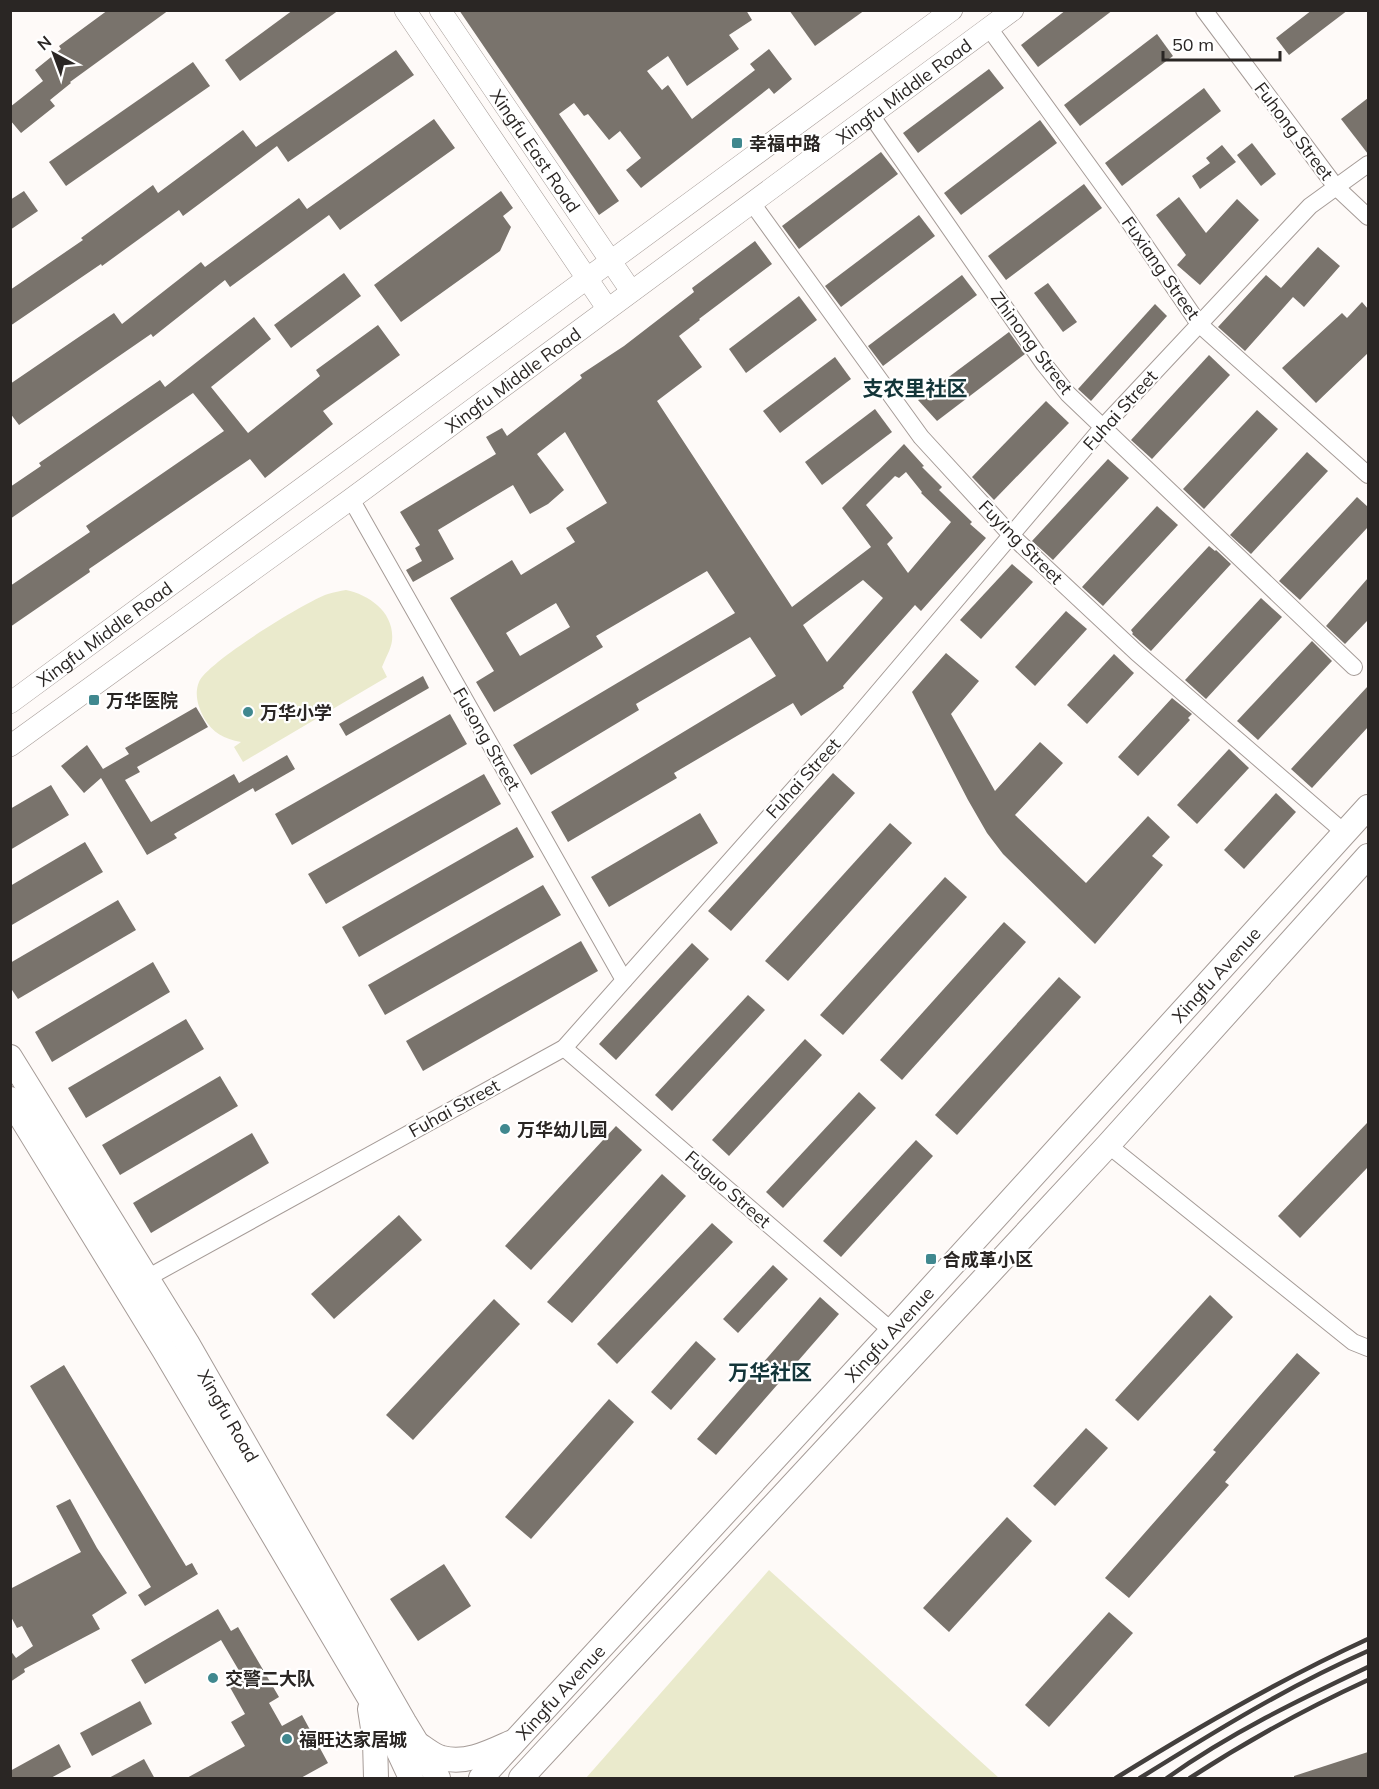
<svg xmlns="http://www.w3.org/2000/svg" width="1379" height="1789" font-family="Mulish,'Noto Sans SC',sans-serif">
  <style>
    .green { fill: #eaeacc }
    .building { fill: #79736c; fill-rule: evenodd }
    .lines { fill: none; stroke-linecap: round; stroke-linejoin: round }
    .minor-casing { stroke: #a59b97; stroke-width: 18 }
    .tertiary-casing { stroke: #a59b97; stroke-width: 22 }
    .secondary-casing { stroke: #a59b97; stroke-width: 26 }
    .minor { stroke: #fff; stroke-width: 16 }
    .tertiary { stroke: #fff; stroke-width: 21 }
    .secondary { stroke: #fff; stroke-width: 24 }
    .rail { stroke: #433f3d; stroke-width: 4.5 }
    .poi-dot { fill: #40888f; stroke: #fff; stroke-width: 2 }
    .labels { text-anchor: middle; dominant-baseline: central; stroke-width: 4.5; stroke-linejoin: round; paint-order: stroke }
    .street-label { font-size: 18px; fill: #2a2624; stroke: #fff }
    .poi-label { font-size: 18px; font-weight: bold; fill: #2a2624; stroke: #fff; text-anchor: start }
    .quarter-label { font-size: 21px; font-weight: bold; fill: #133539; stroke: #fff }
  </style>
  <rect width="100%" height="100%" fill="#fefaf8"/>
  <g class="green">
    <path d="M346 590C370 595 395 613 392 641 391 649 385 659 382 667L387 677 243 762 234 747 241 742C224 739 213 733 204 718 198 707 194 694 199 682 206 663 306 601 328 594 334 592 340 591 346 590Z"/>
    <polygon points="769,1570 999,1778 586,1778"/>
  </g>
  <g class="building">
    <polygon points="108,10 169,10 70,82 71,83 50,100 55,106 21,133 10,120 10,107 43,81 35,70 61,49 59,46"/>
    <polygon points="293,10 339,10 240,81 225,60"/>
    <polygon points="459,10 746,10 752,20 729,35 739,49 687,86 668,56 647,71 662,90 668,85 692,119 755,70 750,64 769,49 792,79 774,94 769,88 641,188 626,170 641,158 620,131 609,140 588,114 584,116 574,103 559,114 619,201 599,215"/>
    <polygon points="789,10 865,10 815,46"/>
    <polygon points="1066,10 1113,10 1038,67 1021,45"/>
    <polygon points="1312,10 1348,10 1289,55 1276,38"/>
    <polygon points="1157,34 1173,56 1080,126 1064,105"/>
    <polygon points="396,50 414,75 288,162 277,146 183,216 179,210 102,266 101,264 10,326 10,290 83,240 81,238 153,185 158,193 243,130 256,147"/>
    <polygon points="193,62 210,86 66,186 49,162"/>
    <polygon points="989,69 1004,88 918,153 903,133"/>
    <polygon points="1204,88 1221,111 1122,186 1105,163"/>
    <polygon points="1368,98 1368,154 1341,119"/>
    <polygon points="434,119 455,148 340,230 329,215 230,287 225,280 153,337 151,334 19,425 10,413 10,384 114,313 122,324 201,262 205,267 299,198 307,209"/>
    <polygon points="1040,120 1057,143 961,215 944,193"/>
    <polygon points="1252,143 1276,174 1261,186 1237,155"/>
    <polygon points="1222,145 1236,162 1200,189 1192,176 1210,163 1206,158"/>
    <polygon points="881,152 898,174 799,249 782,226"/>
    <polygon points="1084,184 1102,208 1006,280 988,256"/>
    <polygon points="24,191 38,211 10,230 10,200"/>
    <polygon points="501,191 513,208 503,216 511,227 500,251 401,322 374,285"/>
    <polygon points="1179,197 1206,233 1237,199 1259,220 1200,285 1177,265 1186,255 1156,215"/>
    <polygon points="919,215 935,236 841,307 825,286"/>
    <path d="M755 241 772 264 699 319 700 320 679 336 702 367 657 401 792 607 871 547 842 508 904 444 924 466 922 467 942 487 939 490 972 522 970 524 986 538 921 611 915 605 843 686 844 688 801 716 793 703 674 773 677 778 568 842 551 812 776 676 750 637 636 704 639 710 531 775 513 745 735 613 707 571 596 636 603 647 494 712 476 682 494 671 450 598 512 560 521 575 575 542 566 528 607 503 565 432 537 454 564 490 548 504 530 514 513 485 438 530 454 559 413 582 406 570 422 561 415 548 420 545 400 512 496 454 486 437 502 428 507 436 582 378 580 375 624 346 694 292 692 288ZM906 472 922 492 921 493 951 522 908 573 887 544 893 538 866 505 895 476 899 478ZM863 580 883 598 827 662 803 625ZM556 603 570 627 520 656 506 633Z"/>
    <polygon points="1318,247 1340,266 1304,307 1293,297 1245,351 1218,327 1266,275 1281,288"/>
    <polygon points="344,273 361,296 291,348 274,325"/>
    <polygon points="962,275 977,295 883,366 868,346"/>
    <polygon points="1048,283 1077,322 1063,332 1034,293"/>
    <polygon points="799,296 817,320 746,373 729,349"/>
    <polygon points="1362,302 1368,309 1368,353 1316,403 1282,368 1342,313 1347,318"/>
    <polygon points="1155,304 1167,316 1091,401 1078,389"/>
    <polygon points="254,317 271,339 211,387 248,433 320,376 316,370 378,325 400,355 323,411 333,424 265,478 250,459 89,569 90,572 10,627 10,586 90,532 86,526 224,431 193,393 10,519 10,487 41,466 39,463 160,380 165,387"/>
    <polygon points="1009,332 1025,354 937,421 918,400"/>
    <polygon points="1209,355 1230,375 1152,459 1131,440"/>
    <polygon points="835,357 851,379 780,433 763,411"/>
    <polygon points="1046,401 1069,423 994,500 972,477"/>
    <polygon points="875,409 892,432 822,485 805,462"/>
    <polygon points="1257,410 1278,429 1204,509 1183,489"/>
    <polygon points="1307,452 1328,471 1251,554 1230,535"/>
    <polygon points="1108,459 1129,478 1053,560 1032,541"/>
    <polygon points="1357,497 1368,507 1368,527 1300,600 1279,581"/>
    <polygon points="1157,506 1178,525 1103,606 1082,587"/>
    <polygon points="1209,546 1215,551 1216,550 1231,564 1151,651 1132,634 1133,633 1131,630"/>
    <polygon points="1012,564 1033,582 981,639 960,620"/>
    <polygon points="1368,578 1368,620 1345,644 1326,626"/>
    <polygon points="1261,598 1282,617 1206,699 1185,680"/>
    <polygon points="1066,611 1087,629 1035,686 1015,667"/>
    <polygon points="1312,641 1332,661 1258,740 1237,721"/>
    <polygon points="946,653 979,681 951,714 995,791 1040,742 1063,763 1015,815 1086,883 1148,816 1170,837 1152,856 1163,865 1095,944 1003,854 987,833 968,800 912,692"/>
    <polygon points="1114,654 1134,673 1087,724 1067,705"/>
    <polygon points="423,676 429,688 346,736 339,724"/>
    <polygon points="1368,686 1368,727 1312,788 1291,769"/>
    <polygon points="1172,698 1192,714 1188,718 1190,720 1138,776 1118,757"/>
    <polygon points="196,707 208,727 137,767 140,772 125,780 151,822 234,774 239,783 287,755 295,769 255,792 253,788 174,834 177,838 147,855 101,778 84,793 61,766 87,745 103,769 129,754 125,748"/>
    <polygon points="450,714 467,744 292,845 275,814"/>
    <polygon points="1229,749 1249,768 1197,824 1177,805"/>
    <polygon points="833,773 855,793 731,931 708,911"/>
    <polygon points="484,774 501,804 326,904 308,874"/>
    <polygon points="51,785 69,815 10,850 10,809"/>
    <polygon points="1276,793 1296,812 1244,869 1224,850"/>
    <polygon points="700,813 718,843 609,907 591,877"/>
    <polygon points="890,823 912,843 788,981 765,961"/>
    <polygon points="517,827 534,857 359,957 342,927"/>
    <polygon points="85,842 103,872 10,926 10,886"/>
    <polygon points="945,877 967,897 843,1035 820,1015"/>
    <polygon points="543,885 561,915 385,1015 368,985"/>
    <polygon points="118,900 136,930 18,999 10,987 10,963"/>
    <polygon points="1004,922 1026,942 902,1080 880,1060"/>
    <polygon points="581,941 598,971 423,1071 406,1041"/>
    <polygon points="692,943 709,959 616,1060 599,1044"/>
    <polygon points="153,962 170,992 52,1062 35,1032"/>
    <polygon points="1059,977 1081,997 957,1135 935,1115"/>
    <polygon points="748,995 765,1010 672,1111 655,1095"/>
    <polygon points="186,1019 204,1049 86,1118 68,1088"/>
    <polygon points="805,1039 822,1055 729,1156 712,1140"/>
    <polygon points="220,1076 238,1106 120,1175 102,1145"/>
    <polygon points="859,1092 876,1108 783,1208 766,1192"/>
    <polygon points="1368,1122 1368,1167 1300,1238 1278,1216"/>
    <polygon points="616,1126 642,1150 531,1270 505,1246"/>
    <polygon points="252,1133 269,1163 151,1233 133,1203"/>
    <polygon points="916,1140 933,1156 841,1257 823,1241"/>
    <polygon points="662,1174 686,1196 572,1323 547,1302"/>
    <polygon points="399,1215 422,1240 334,1319 311,1294"/>
    <polygon points="712,1223 733,1242 617,1364 597,1344"/>
    <polygon points="773,1265 788,1279 738,1333 723,1319"/>
    <polygon points="1210,1295 1233,1317 1138,1421 1115,1400"/>
    <polygon points="820,1297 839,1314 716,1455 697,1439"/>
    <polygon points="494,1299 520,1324 413,1440 386,1415"/>
    <polygon points="696,1341 716,1359 671,1410 651,1392"/>
    <polygon points="1297,1353 1320,1373 1225,1482 1229,1485 1129,1598 1105,1578 1216,1452 1213,1450"/>
    <polygon points="64,1365 186,1566 192,1563 198,1574 145,1606 138,1595 151,1587 30,1386"/>
    <polygon points="609,1399 634,1422 531,1539 505,1517"/>
    <polygon points="1086,1428 1108,1448 1055,1506 1033,1486"/>
    <polygon points="70,1499 97,1548 127,1593 92,1615 100,1629 24,1669 25,1672 10,1682 10,1650 16,1658 33,1646 22,1626 17,1628 10,1615 10,1589 81,1552 56,1506"/>
    <polygon points="1007,1517 1032,1541 949,1632 923,1608"/>
    <polygon points="444,1564 471,1606 418,1641 390,1599"/>
    <polygon points="218,1609 231,1631 238,1627 279,1697 269,1703 282,1726 302,1715 328,1763 299,1779 185,1779 245,1746 231,1722 245,1714 227,1682 241,1674 221,1640 145,1684 131,1660"/>
    <polygon points="1109,1612 1133,1633 1049,1727 1025,1705"/>
    <polygon points="140,1701 152,1724 92,1756 80,1733"/>
    <polygon points="59,1744 71,1767 49,1779 10,1779 10,1771"/>
    <polygon points="1368,1752 1368,1779 1294,1779 1294,1776"/>
    <polygon points="144,1759 155,1779 107,1779"/>
  </g>
  <g class="lines">
    <g class="minor-casing">
      <g id="minor">
        <polyline points="1204,10 1336,187 1368,217"/>
        <polyline points="989,28 1123,213 1199,324 1368,475"/>
        <polyline points="871,115 1044,364 1068,394 1354,667"/>
        <polyline points="752,203 921,437 1011,535 1137,653 1345,833"/>
        <polyline points="351,499 624,980"/>
        <polyline points="564,1048 892,1331"/>
        <polyline points="1108,1145 1353,1342 1368,1348"/>
        <polyline points="147,1278 564,1048 840,737 1102,428 1310,206 1368,164"/>
      </g>
    </g>
    <g class="tertiary-casing">
      <g id="tertiary">
        <polyline points="405,10 607,308"/>
        <path id="s1" d="M440 10 631 291"/>
        <path id="s2" d="M10 703 952 10"/>
        <path id="s3" d="M10 746 351 499 1013 10"/>
      </g>
    </g>
    <g class="secondary-casing">
      <g id="secondary">
        <path id="s4" d="M10 1057 187 1343 404 1722 438 1778"/>
        <polyline points="10,1099 164,1350 389,1731 411,1778"/>
        <polyline points="370,1709 375,1741 376,1778"/>
        <path d="M417 1744C425 1748 433 1756 442 1758 466 1764 488 1753 510 1743"/>
        <path id="s5" d="M481 1778 892 1331 1368 807"/>
        <polyline points="521,1778 1108,1145 1368,856"/>
      </g>
    </g>
    <use href="#minor" class="minor"/>
    <use href="#tertiary" class="tertiary"/>
    <use href="#secondary" class="secondary"/>
    <g class="rail">
      <path d="M1116 1778C1198 1727 1281 1679 1368 1639"/>
      <path d="M1140 1778C1214 1732 1288 1686 1368 1651"/>
      <path d="M1167 1778C1230 1733 1299 1700 1368 1667"/>
      <path d="M1190 1778C1247 1741 1307 1708 1368 1680"/>
    </g>
  </g>
  <g class="poi-dot">
    <rect x="731" y="137" width="12" height="12" rx="3"/>
    <rect x="88" y="694" width="12" height="12" rx="3"/>
    <circle cx="248" cy="712" r="6"/>
    <circle cx="505" cy="1129" r="6"/>
    <rect x="925" y="1253" width="12" height="12" rx="3"/>
    <circle cx="213" cy="1678" r="6"/>
    <circle cx="287" cy="1739" r="6"/>
  </g>
  <g class="labels">
    <g class="street-label">
      <text stroke="none"><textPath href="#s3" startOffset="1108">Xingfu Middle Road</textPath></text>
      <text transform="translate(1294 131) rotate(53)">Fuhong Street</text>
      <text stroke="none"><textPath href="#s1" startOffset="170">Xingfu East Road</textPath></text>
      <text transform="translate(1161 268) rotate(55)">Fuxiang Street</text>
      <text transform="translate(1032 343) rotate(53)">Zhinong Street</text>
      <text stroke="none"><textPath href="#s3" startOffset="622">Xingfu Middle Road</textPath></text>
      <text transform="translate(1120 410) rotate(-48)">Fuhai Street</text>
      <text transform="translate(1021 542) rotate(45)">Fuying Street</text>
      <text stroke="none"><textPath href="#s2" startOffset="117">Xingfu Middle Road</textPath></text>
      <text transform="translate(487 739) rotate(60)">Fusong Street</text>
      <text transform="translate(803 778) rotate(-48)">Fuhai Street</text>
      <text stroke="none"><textPath href="#s5" startOffset="1089">Xingfu Avenue</textPath></text>
      <text transform="translate(454 1108) rotate(-29)">Fuhai Street</text>
      <text transform="translate(728 1189) rotate(41)">Fuguo Street</text>
      <text stroke="none"><textPath href="#s5" startOffset="603">Xingfu Avenue</textPath></text>
      <text stroke="none"><textPath href="#s4" startOffset="420">Xingfu Road</textPath></text>
      <text stroke="none"><textPath href="#s5" startOffset="117">Xingfu Avenue</textPath></text>
    </g>
    <g class="poi-label">
      <text x="749" y="143">幸福中路</text>
      <text x="106" y="700">万华医院</text>
      <text x="260" y="712">万华小学</text>
      <text x="517" y="1129">万华幼儿园</text>
      <text x="943" y="1259">合成革小区</text>
      <text x="225" y="1678">交警二大队</text>
      <text x="299" y="1739">福旺达家居城</text>
    </g>
    <g class="quarter-label">
      <text x="915" y="388">支农里社区</text>
      <text x="770" y="1372">万华社区</text>
    </g>
  </g>
  <rect width="1379" height="1789" fill="none" stroke="#2a2624" stroke-width="24"/>
  <g transform="translate(54 54) rotate(319)" stroke="#ffffff" stroke-width="4.5" paint-order="stroke">
  <path d="M0-4.5L10 22L0 15L-10 22Z" fill="#2a2624"/>
  <text y="-9" font-size="16" font-weight="bold" text-anchor="middle" fill="#2a2624">N</text>
  </g>
  <path d="M1163 51v9h117v-9" fill="none" stroke="#2a2624" stroke-width="3"/>
  <text x="1172" y="51" font-size="18" fill="#2a2624" stroke="#ffffff" stroke-width="4.5" paint-order="stroke">50 m</text>
</svg>
